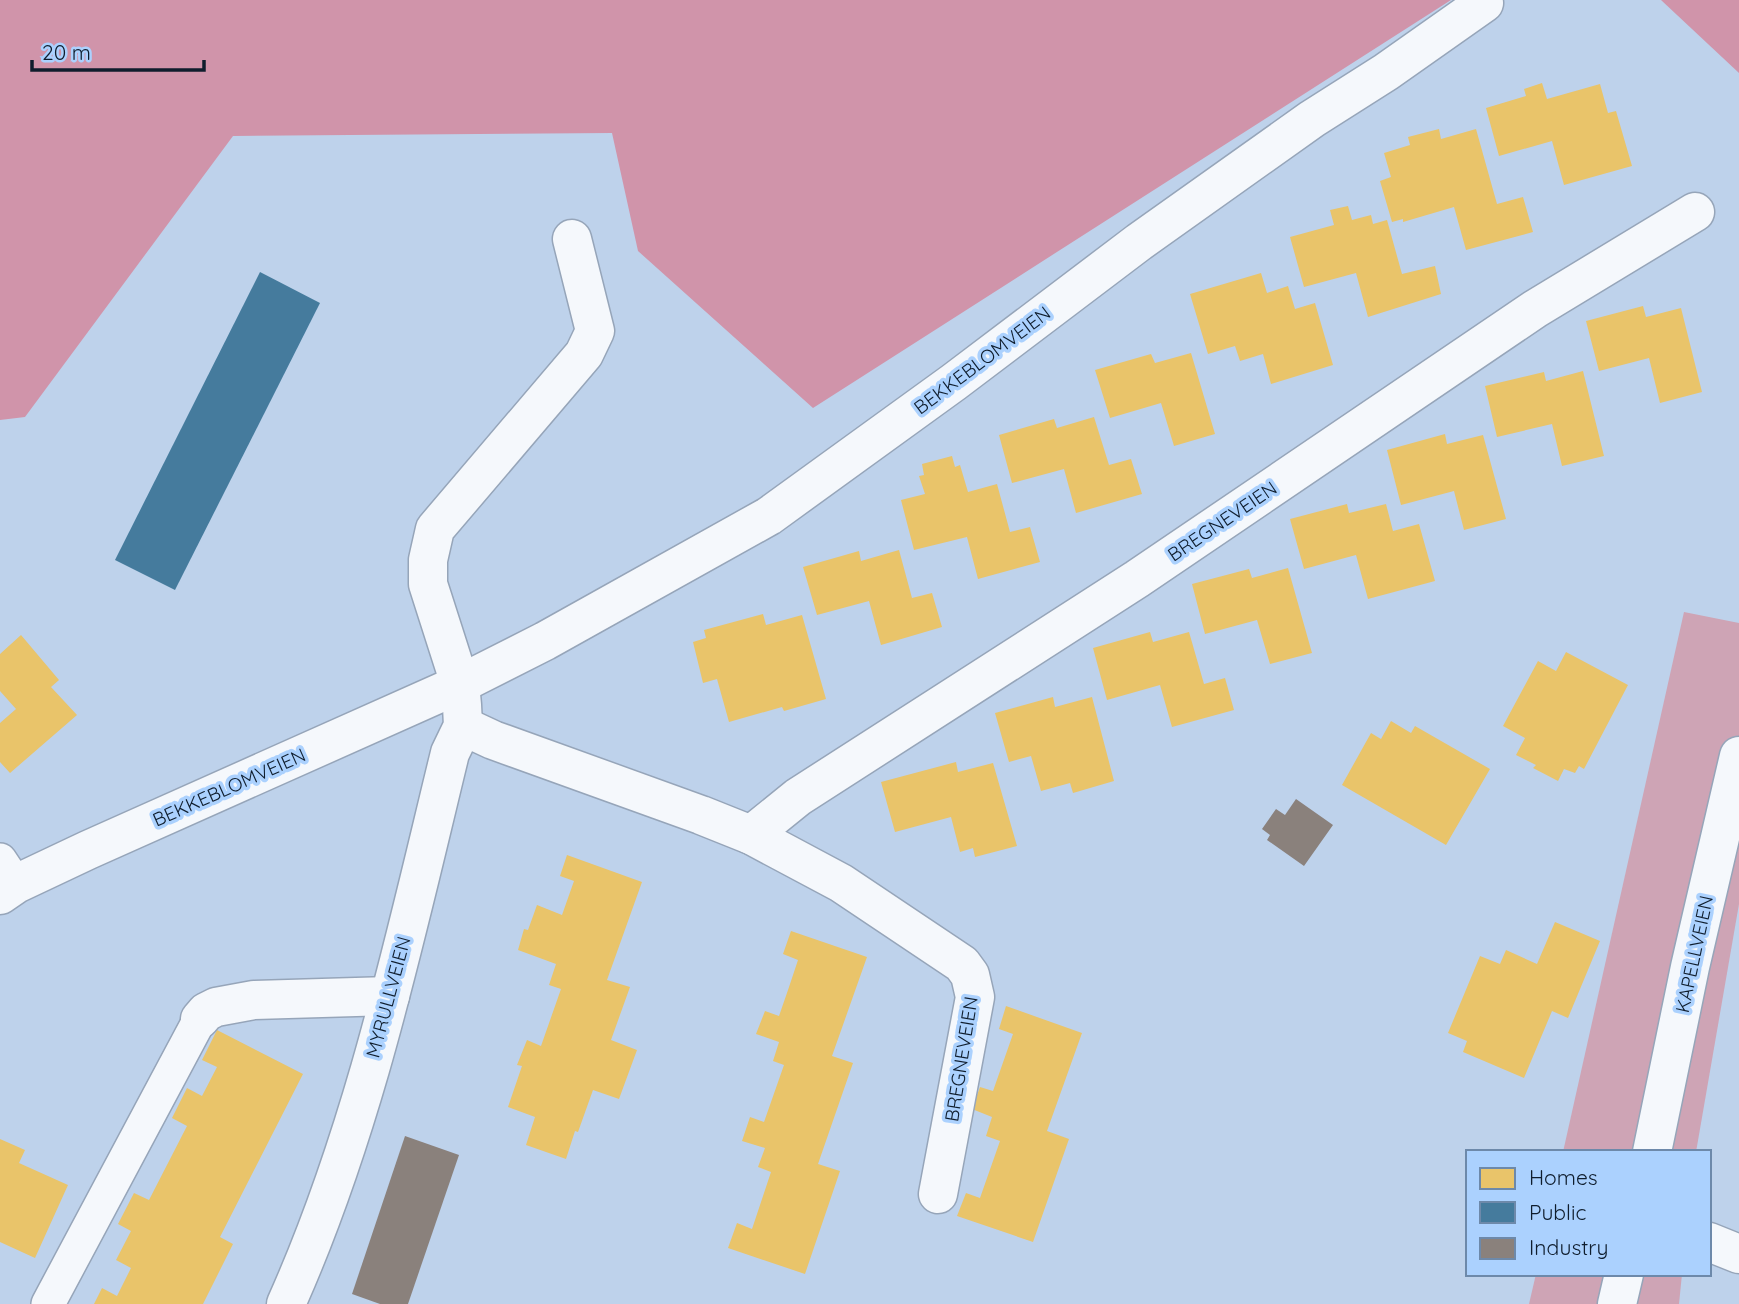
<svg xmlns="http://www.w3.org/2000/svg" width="1739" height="1304" font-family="Quicksand,sans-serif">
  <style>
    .green { fill: #cea4b5 }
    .forest { fill: #d094aa }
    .homes { fill: #e9c46a }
    .public { fill: #457b9d }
    .industry { fill: #8a817c }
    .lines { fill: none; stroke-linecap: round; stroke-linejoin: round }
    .service-casing { stroke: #96a5b9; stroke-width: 36 }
    .minor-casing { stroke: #96a5b9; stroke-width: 41 }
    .secondary-casing { stroke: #96a5b9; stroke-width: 41 }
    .service { stroke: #f5f8fc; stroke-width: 33 }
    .minor { stroke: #f5f8fc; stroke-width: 38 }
    .secondary { stroke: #f5f8fc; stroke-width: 38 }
    .labels { text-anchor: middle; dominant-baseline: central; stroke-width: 7; stroke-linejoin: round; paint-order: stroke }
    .street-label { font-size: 19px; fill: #0f1d2d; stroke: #abd1fe }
  </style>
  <rect width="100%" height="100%" fill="#bed2eb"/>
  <g class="green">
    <polygon points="1684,612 1739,623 1739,904 1696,1152 1563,1152"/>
    <polygon points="1536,1274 1682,1274 1679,1304 1529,1304"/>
  </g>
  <g class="forest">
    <polygon points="0,0 1451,0 813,408 638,251 612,133 233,136 25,417 0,420"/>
    <polygon points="1661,0 1739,0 1739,73"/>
  </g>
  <g class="homes">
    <polygon points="1542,83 1547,99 1600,84 1608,113 1616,111 1632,166 1564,185 1552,141 1499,156 1486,108 1526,96 1524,89"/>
    <polygon points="1439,129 1441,139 1476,129 1497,204 1523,197 1533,232 1466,250 1454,207 1403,222 1403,219 1392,222 1380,181 1391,177 1384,153 1410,145 1408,137"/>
    <polygon points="1348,206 1352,220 1371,215 1373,224 1387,220 1402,274 1435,266 1441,294 1368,317 1356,273 1304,287 1290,237 1334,225 1330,210"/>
    <polygon points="1261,273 1267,293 1288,286 1295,309 1315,303 1333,365 1271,384 1263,354 1240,361 1235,346 1208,354 1190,294"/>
    <polygon points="1643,306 1646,317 1681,308 1702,392 1660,403 1649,358 1599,371 1586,321"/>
    <polygon points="1191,353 1215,434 1174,446 1161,403 1110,418 1095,370 1151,354 1155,363"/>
    <polygon points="1583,371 1604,456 1562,466 1552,424 1497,437 1485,386 1544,372 1546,381"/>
    <polygon points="1094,417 1109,465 1131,459 1142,494 1076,513 1064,469 1012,483 999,435 1054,419 1057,428"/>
    <polygon points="1445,434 1447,444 1483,435 1506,519 1464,530 1454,491 1401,505 1387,450"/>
    <polygon points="952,456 955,467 960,465 968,492 997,484 1010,532 1030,527 1040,562 978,579 967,537 914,550 901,500 925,494 919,476 924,475 922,464"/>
    <polygon points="1347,504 1349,513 1386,504 1393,531 1419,524 1435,581 1368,599 1356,555 1304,569 1290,519"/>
    <polygon points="899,550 912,598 932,593 942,627 881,645 869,601 817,615 803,567 859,551 861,561"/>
    <polygon points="1288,568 1312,653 1270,664 1257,620 1205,634 1192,584 1249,569 1252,578"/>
    <polygon points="763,614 766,625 802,615 826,699 784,711 782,707 729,722 717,679 703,683 693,642 706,638 704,630"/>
    <polygon points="1150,632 1153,642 1189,632 1204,684 1225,678 1234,710 1172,727 1160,685 1107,700 1093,648"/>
    <polygon points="21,635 59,680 51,687 77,715 10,773 0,762 0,723 16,709 0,691 0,654"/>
    <polygon points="1566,652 1628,685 1584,769 1579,766 1575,773 1564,769 1558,781 1533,768 1536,765 1516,755 1525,738 1503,726 1538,661 1556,671"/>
    <polygon points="1053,697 1055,707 1092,697 1114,781 1073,793 1070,783 1041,791 1031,756 1009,762 995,713"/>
    <polygon points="1391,721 1411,733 1415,726 1490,769 1446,845 1342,785 1371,733 1381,739"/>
    <polygon points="956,762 958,772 993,763 1017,846 975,857 973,848 960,852 951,817 895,832 881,782"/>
    <polygon points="567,855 642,882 607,980 630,987 611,1040 637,1050 619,1099 593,1090 578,1132 575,1131 566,1159 526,1145 535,1117 508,1107 522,1066 517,1065 527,1040 541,1046 561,989 549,985 556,964 518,950 524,929 528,930 537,905 562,915 574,881 560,876"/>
    <polygon points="1555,922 1600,941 1568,1018 1552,1011 1524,1078 1463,1052 1467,1041 1448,1033 1480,956 1500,964 1506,950 1537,964"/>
    <polygon points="791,931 867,957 832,1056 853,1063 818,1164 840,1171 805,1274 728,1248 737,1223 752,1229 771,1172 758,1167 765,1148 742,1141 750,1117 764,1122 784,1065 773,1061 779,1042 756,1034 765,1011 779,1016 788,990 798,960 783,954"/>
    <polygon points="1006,1006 1082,1033 1047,1131 1069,1139 1033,1242 957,1216 966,1193 980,1198 1000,1141 986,1136 992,1117 972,1109 980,1087 993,1091 1013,1034 999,1029"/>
    <polygon points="217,1030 303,1074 220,1237 233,1244 203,1304 94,1304 102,1288 117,1296 131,1268 116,1260 131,1231 118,1224 134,1193 149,1200 187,1126 172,1118 187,1088 202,1096 217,1067 202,1060"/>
    <polygon points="0,1139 25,1150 19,1163 68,1185 35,1258 0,1242"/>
  </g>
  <polygon class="public" points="260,272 320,303 175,590 115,560"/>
  <g class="industry">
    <polygon points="1296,799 1333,825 1304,866 1267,840 1270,835 1262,829 1276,809 1285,815"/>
    <polygon points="405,1136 459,1155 408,1304 380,1304 352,1294"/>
  </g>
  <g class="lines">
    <g class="service-casing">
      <g id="service">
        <polyline points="0,860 16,884"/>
        <polyline points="48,1304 200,1019"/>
      </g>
    </g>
    <g class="minor-casing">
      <g id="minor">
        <polyline points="463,726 493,740 701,815 751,835 841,883 962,964 970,975 975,997 938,1194"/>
        <polyline points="751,835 798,797 1137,579 1535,309 1695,212"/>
        <polyline points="0,895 16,884 88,850 460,684 545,641 769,516 954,382 1139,242 1312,119 1386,72 1484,3"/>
        <polyline points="200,1019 206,1012 216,1007 254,1000 390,996"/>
        <polyline points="1709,1242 1739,1254"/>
        <path d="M286 1304C364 1130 405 937 450 753L463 726 462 705 460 684 428 584V560L435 529 584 354 595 331 572 239"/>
      </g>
    </g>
    <g class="secondary-casing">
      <g id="secondary">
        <polyline points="1652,1152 1690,967 1739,756"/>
        <polyline points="1617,1304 1624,1274"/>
      </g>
    </g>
    <use href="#service" class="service"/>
    <use href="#minor" class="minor"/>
    <use href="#secondary" class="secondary"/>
  </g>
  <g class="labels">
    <g class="street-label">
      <text transform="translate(982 360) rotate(-37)">BEKKEBLOMVEIEN</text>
      <text transform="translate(1222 521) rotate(-34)">BREGNEVEIEN</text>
      <text transform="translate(229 787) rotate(-24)">BEKKEBLOMVEIEN</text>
      <text transform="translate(1694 954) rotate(-78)">KAPELLVEIEN</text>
      <text transform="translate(388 997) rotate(-75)">MYRULLVEIEN</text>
      <text transform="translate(961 1059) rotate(-81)">BREGNEVEIEN</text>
    </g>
  </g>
  <rect x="1466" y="1150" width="245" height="126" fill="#abd1fe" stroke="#6d89aa" stroke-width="2"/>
  <rect x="1480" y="1168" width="35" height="21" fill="#e9c46a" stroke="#6d89aa" stroke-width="2"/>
  <text x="1529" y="1185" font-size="21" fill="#0f1d2d">Homes</text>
  <rect x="1480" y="1202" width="35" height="21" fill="#457b9d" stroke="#6d89aa" stroke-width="2"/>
  <text x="1529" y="1220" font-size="21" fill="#0f1d2d">Public</text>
  <rect x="1480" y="1238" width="35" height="21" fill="#8a817c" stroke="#6d89aa" stroke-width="2"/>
  <text x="1529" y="1255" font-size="21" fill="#0f1d2d">Industry</text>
  <path d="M32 60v10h172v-10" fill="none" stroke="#0f1d2d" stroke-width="3.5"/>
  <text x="42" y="60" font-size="21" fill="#0f1d2d" stroke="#abd1fe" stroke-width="5" paint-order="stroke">20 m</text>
</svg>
